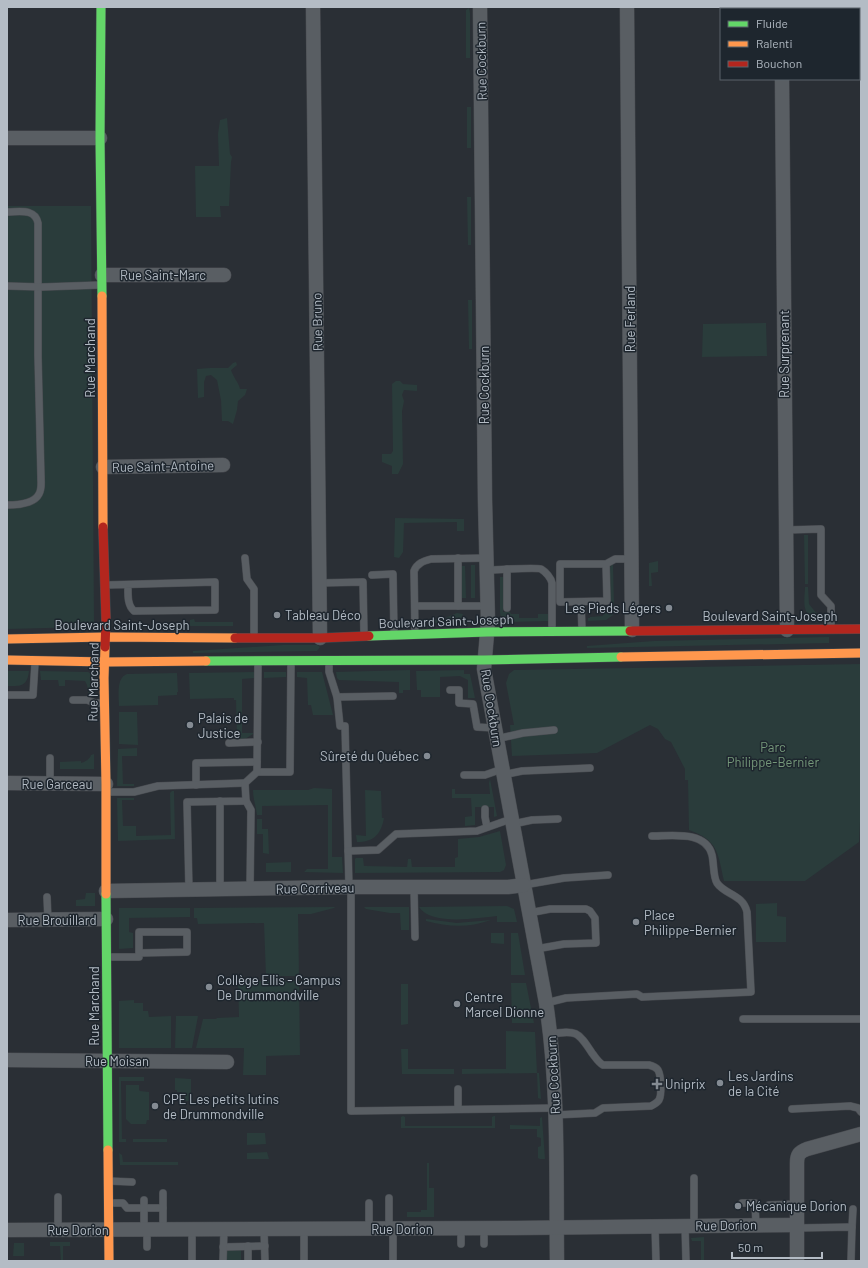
<svg xmlns="http://www.w3.org/2000/svg" width="868" height="1268" font-family="Barlow,sans-serif">
  <style>
    .green { fill: #2a3c3b }
    .lines { fill: none; stroke-linecap: round; stroke-linejoin: round }
    .lane-casing { stroke: #484b50; stroke-width: 8 }
    .street-casing { stroke: #484b50; stroke-width: 15 }
    .fast-casing { stroke: #484b50; stroke-width: 10 }
    .slow-casing { stroke: #484b50; stroke-width: 10 }
    .jam-casing { stroke: #484b50; stroke-width: 10 }
    .lane { stroke: #595e63; stroke-width: 7 }
    .street { stroke: #595e63; stroke-width: 14 }
    .fast { stroke: #63d668; stroke-width: 9 }
    .slow { stroke: #ff974d; stroke-width: 9 }
    .jam { stroke: #b3261e; stroke-width: 9 }
    .poi-dot { fill: #848b93; stroke: #1e262e; stroke-width: 1.5 }
    .labels { text-anchor: middle; dominant-baseline: central; stroke-width: 3; stroke-linejoin: round; paint-order: stroke }
    .street-label { font-size: 13px; fill: #b4bcc5; stroke: #1e262e }
    .poi-label { font-size: 13px; fill: #b4bcc5; stroke: #1e262e; text-anchor: start }
    .park-label { font-size: 13px; fill: #75987a; stroke: #1e262e }
  </style>
  <rect width="100%" height="100%" fill="#2a2f35"/>
  <g class="green">
    <polygon points="469,8 470,13 470,58 466,58 466,10"/>
    <rect x="467" y="107" width="4" height="41"/>
    <polygon points="227,118 230,154 232,157 231,162 229,206 220,206 221,217 196,217 195,166 219,166 218,134 220,120"/>
    <polygon points="467,197 471,197 471,245 468,245"/>
    <polygon points="7,206 91,206 94,623 92,623 86,627 7,629"/>
    <polygon points="468,300 472,300 472,349 469,349"/>
    <polygon points="766,323 767,356 702,357 703,324"/>
    <path d="M236 362 237 365 231 370C233 377 239 383 240 389H247L245 395 238 401 237 410 233 424 228 421H222L221 400 217 380 211 375 206 376 204 382V397L198 398 197 369 210 368H228L233 363Z"/>
    <polygon points="396,381 400,381 403,384 417,385 417,391 404,390 402,395 404,401 402,411 403,464 398,474 392,474 392,466 382,462 382,454 391,454 393,451 392,384"/>
    <polygon points="395,518 464,519 464,531 457,531 457,522 404,523 403,552 399,558 394,557"/>
    <polygon points="804,535 808,535 808,584 805,584"/>
    <polygon points="658,561 658,572 651,573 652,586 649,586 649,563"/>
    <polygon points="613,564 614,606 613,615 606,620 588,621 588,618 590,618 590,617 603,616 604,611 610,611 609,568"/>
    <rect x="471" y="565" width="4" height="33"/>
    <polygon points="459,566 465,566 466,598 460,598"/>
    <path d="M500 577H503V612H510L511 614H519V618H538V614H548V621L506 622C502 619 500 616 500 612Z"/>
    <path d="M805 587H808L809 604 817 614H826V618C822 618 817 618 813 617 801 614 805 596 805 587Z"/>
    <polygon points="457,613 463,614 460,620 455,623 423,623 423,620 443,619"/>
    <polygon points="194,619 195,622 233,622 233,626 190,626 190,620"/>
    <polygon points="829,637 829,643 587,648 587,646 654,641"/>
    <polygon points="283,645 317,645 320,647 317,651 193,653 193,651"/>
    <path d="M861 664V802L859 842 805 881H724C718 853 718 840 689 830L688 780H685V769L671 742 665 739 658 729 650 725 597 753 512 756 510 725H514L506 683 509 674 514 670Z"/>
    <polygon points="410,670 410,690 403,690 403,693 399,693 399,682 339,680 337,678 336,672"/>
    <polygon points="464,670 464,674 470,674 475,698 468,698 468,680 460,676 440,677 440,697 421,697 421,690 417,690 416,671"/>
    <path d="M7 671H29C27 687 21 686 7 686Z"/>
    <polygon points="40,671 88,672 92,674 93,676 93,696 89,695 87,685 85,681 65,680 65,686 59,686 58,680 41,680"/>
    <polygon points="254,672 254,678 242,679 242,733 253,733 253,734 245,739 237,739 236,700 234,700 234,698 190,699 189,673"/>
    <polygon points="264,672 286,672 286,677 264,678"/>
    <polygon points="297,672 322,672 333,715 313,715 311,705 308,705 307,678 297,677"/>
    <path d="M177 673 178 692H177V695L158 696V705L119 706C119 695 116 678 127 674Z"/>
    <polygon points="119,712 137,712 138,745 119,744"/>
    <polygon points="137,748 137,756 122,756 123,784 134,784 134,786 117,786 118,749"/>
    <path d="M94 754V769H60V762L81 761V763C85 762 90 759 91 755Z"/>
    <polygon points="490,779 497,816 494,817 494,807 475,807 475,825 465,826 465,817 472,816 471,798 452,798 452,789 455,789 455,794 490,794 489,783"/>
    <path d="M314 788 332 789V857H342L343 873 304 872 307 869H328V805L262 806V815H257C256 806 253 799 253 790H308Z"/>
    <path d="M365 790 381 791 382 818H384C381 834 374 842 357 842L356 835 366 836Z"/>
    <polygon points="172,791 174,791 175,839 118,841 117,798 134,798 134,800 122,800 123,826 136,826 136,836 171,835 170,793"/>
    <polygon points="257,819 262,819 262,829 268,829 269,854 263,853 263,834 257,834"/>
    <polygon points="500,831 506,865 504,870 500,872 355,873 355,859 356,858 363,858 364,866 366,866 407,867 408,859 411,859 412,867 455,867 455,858 458,857 458,839 479,837"/>
    <polygon points="291,862 291,872 266,872 266,863"/>
    <polygon points="86,893 95,893 95,906 76,906 76,900 85,899"/>
    <polygon points="777,903 777,916 786,917 786,942 756,942 756,904"/>
    <path d="M507 906 514 909 517 922H497V916C477 918 431 926 419 907Z"/>
    <polygon points="335,907 334,908 311,914 298,914 299,976 266,976 264,923 198,924 197,918 194,918 194,908"/>
    <polygon points="364,907 409,907 409,930 401,930 400,913 390,913 366,909"/>
    <polygon points="119,908 190,908 190,917 129,918 129,932 133,933 133,948 119,949"/>
    <path d="M426 919 457 923 491 920C468 928 449 927 426 921Z"/>
    <polygon points="491,933 504,933 504,944 491,943"/>
    <polygon points="511,933 518,933 525,975 511,975"/>
    <polygon points="238,979 257,979 258,981 299,981 300,1055 266,1056 266,1075 243,1075 244,1048 196,1048 203,1019 216,1019 217,1018 239,1017"/>
    <polygon points="511,983 526,983 534,1023 512,1023"/>
    <polygon points="401,984 408,984 408,1024 401,1025"/>
    <polygon points="134,1000 134,1003 143,1003 143,1011 148,1011 149,1017 171,1016 171,1048 119,1048 119,1001"/>
    <polygon points="176,1016 198,1016 192,1048 175,1048"/>
    <polygon points="506,1031 535,1032 537,1073 539,1073 541,1099 538,1098 537,1073 462,1074 462,1069 506,1069"/>
    <polygon points="401,1049 408,1049 408,1069 454,1069 454,1074 402,1074"/>
    <polygon points="119,1077 144,1077 144,1081 121,1081 122,1139 126,1139 126,1142 119,1142"/>
    <polygon points="175,1078 191,1079 191,1101 185,1101 185,1094 181,1092 177,1092 177,1090 175,1090"/>
    <polygon points="126,1085 139,1085 139,1090 140,1091 149,1092 149,1120 147,1120 146,1124 131,1124 126,1119"/>
    <polygon points="403,1116 405,1117 405,1126 492,1126 492,1117 494,1116 495,1116 495,1128 401,1128 401,1117"/>
    <polygon points="542,1117 545,1159 540,1159 538,1158 538,1147 541,1146 541,1138 537,1137 537,1129 510,1129 510,1125 540,1126 540,1118"/>
    <polygon points="247,1133 265,1133 266,1144 247,1145"/>
    <rect x="133" y="1139" width="34" height="3"/>
    <polygon points="267,1152 269,1159 247,1159 247,1153"/>
    <polygon points="119,1153 122,1155 123,1162 178,1162 178,1165 120,1165"/>
    <polygon points="427,1163 429,1163 429,1188 434,1188 434,1217 407,1217 407,1212 421,1212 421,1210 427,1210"/>
    <polygon points="704,1237 704,1261 701,1261 701,1241 692,1241 691,1238"/>
    <polygon points="50,1242 70,1242 70,1246 63,1246 63,1261 61,1261 60,1246 50,1246"/>
    <polygon points="14,1243 24,1243 24,1256 13,1256"/>
    <polygon points="241,1249 241,1261 227,1261 227,1250"/>
  </g>
  <g class="lines">
    <g class="lane-casing">
      <g id="lane">
        <path d="M7 212C19 212 35 208 38 223V356L41 478C41 483 42 489 39 494 34 504 16 505 7 505"/>
        <polyline points="7,286 42,287 100,285"/>
        <polyline points="786,530 821,529 821,595 831,606 831,626"/>
        <polyline points="245,558 247,579 254,589 254,635"/>
        <polyline points="458,558 458,606"/>
        <polyline points="606,564 607,601 560,602 560,564 606,564 615,559 632,559"/>
        <path d="M487 570C496 570 535 567 541 569 546 572 551 578 552 583V628"/>
        <polyline points="372,575 393,574 394,633"/>
        <polyline points="320,583 363,582 364,634"/>
        <path d="M106 585 215 582V610L134 611C127 605 128 594 128 585"/>
        <polyline points="581,602 582,629"/>
        <polyline points="415,606 488,606"/>
        <polyline points="507,608 507,569"/>
        <path d="M415 632 414 571C417 563 424 561 431 559L487 558"/>
        <polyline points="329,662 329,672 337,697 393,696"/>
        <polyline points="450,690 459,690 459,703 473,704 477,727 494,728"/>
        <polyline points="7,695 33,695 35,663"/>
        <polyline points="337,697 340,726 345,726 349,887"/>
        <polyline points="73,700 87,700 95,703 103,703"/>
        <polyline points="496,739 523,733 554,730"/>
        <polyline points="229,743 258,742"/>
        <polyline points="50,758 50,783"/>
        <polyline points="257,772 290,772 291,663"/>
        <polyline points="464,775 485,775 502,769"/>
        <polyline points="503,775 522,771 590,768"/>
        <polyline points="196,785 196,763 257,762"/>
        <polyline points="106,792 134,792 158,786 245,783"/>
        <polyline points="220,801 220,889"/>
        <polyline points="246,801 251,810 250,889"/>
        <polyline points="485,809 485,817 487,827"/>
        <polyline points="513,824 532,820 558,819"/>
        <polyline points="348,851 378,850 396,834 477,831 511,819"/>
        <polyline points="524,885 564,878 608,875"/>
        <polyline points="414,887 415,937"/>
        <polyline points="351,888 351,1111 555,1108"/>
        <polyline points="189,890 187,802 246,801 245,783 257,772 258,663"/>
        <polyline points="47,897 48,920"/>
        <polyline points="529,913 550,909 586,909 590,911 595,918 596,943 564,944 536,949"/>
        <polyline points="107,957 139,957 139,932 187,932 187,952 139,953"/>
        <path d="M546 1003 566 998 637 994 642 997 751 992 747 912C743 894 725 895 717 883 713 877 714 863 712 855 706 830 671 836 652 836"/>
        <polyline points="743,1019 861,1019"/>
        <path d="M550 1034C576 1030 578 1031 592 1053 596 1058 598 1062 603 1065H649C653 1066 656 1067 658 1070 661 1075 662 1095 659 1100 657 1103 655 1104 651 1106L603 1108 595 1113 555 1115"/>
        <polyline points="458,1109 458,1089"/>
        <polyline points="792,1109 850,1106 858,1108 861,1112"/>
        <polyline points="694,1178 694,1226"/>
        <polyline points="109,1181 132,1182"/>
        <polyline points="58,1197 58,1230"/>
        <polyline points="109,1203 123,1203 127,1208 163,1208"/>
        <polyline points="742,1203 755,1203 756,1225"/>
        <polyline points="769,1205 797,1204"/>
        <polyline points="655,1226 656,1261"/>
        <polyline points="685,1226 686,1261"/>
        <polyline points="852,1227 853,1209"/>
        <polyline points="461,1228 461,1244"/>
        <polyline points="797,1228 852,1227 851,1261"/>
        <polyline points="304,1229 304,1261"/>
        <polyline points="369,1229 369,1203"/>
        <polyline points="389,1229 389,1198"/>
        <polyline points="393,1229 393,1261"/>
        <polyline points="144,1230 144,1200"/>
        <polyline points="163,1230 163,1193"/>
        <polyline points="264,1230 265,1261"/>
        <polyline points="484,1244 484,1228"/>
        <polyline points="147,1247 147,1230"/>
        <polyline points="223,1247 265,1246"/>
        <polyline points="192,1261 192,1230"/>
        <polyline points="223,1261 224,1230"/>
        <polyline points="248,1261 248,1246"/>
      </g>
    </g>
    <g class="street-casing">
      <g id="street">
        <polyline points="313,7 320,638"/>
        <path d="M480 7 485 500 488 622 484 669 546 1003C559 1088 556 1175 557 1261"/>
        <polyline points="627,7 632,630"/>
        <polyline points="782,7 782,9"/>
        <polyline points="782,79 787,630"/>
        <polyline points="7,138 100,138"/>
        <polyline points="102,275 224,275"/>
        <polyline points="103,467 223,465"/>
        <polyline points="7,783 106,784"/>
        <polyline points="106,891 349,887 508,887 524,885"/>
        <polyline points="7,920 106,919"/>
        <polyline points="7,1060 227,1062"/>
        <polyline points="7,1230 515,1228 797,1225"/>
        <path d="M797 1261V1163C797 1155 799 1152 807 1149L861 1134"/>
      </g>
    </g>
    <g class="fast-casing">
      <g id="fast">
        <polyline points="101,7 100,138 102,296"/>
        <polyline points="369,636 487,632 630,631"/>
        <polyline points="206,661 484,660 621,657"/>
        <polyline points="106,894 108,1150"/>
      </g>
    </g>
    <g class="slow-casing">
      <g id="slow">
        <polyline points="102,296 103,527"/>
        <polyline points="7,639 106,637 235,638"/>
        <polyline points="105,647 104,678 106,784 106,894"/>
        <polyline points="621,657 861,653"/>
        <polyline points="7,660 105,662 206,661"/>
        <polyline points="108,1150 109,1261"/>
      </g>
    </g>
    <g class="jam-casing">
      <g id="jam">
        <polyline points="103,527 106,621 105,647"/>
        <polyline points="630,631 861,629"/>
        <polyline points="235,638 320,638 369,636"/>
      </g>
    </g>
    <use href="#lane" class="lane"/>
    <use href="#street" class="street"/>
    <use href="#fast" class="fast"/>
    <use href="#slow" class="slow"/>
    <use href="#jam" class="jam"/>
  </g>
  <g class="poi-dot">
    <circle cx="669" cy="608" r="4"/>
    <circle cx="277" cy="615" r="4"/>
    <circle cx="190" cy="725" r="4"/>
    <circle cx="427" cy="756" r="4"/>
    <circle cx="636" cy="922" r="4"/>
    <circle cx="209" cy="987" r="4"/>
    <circle cx="457" cy="1004" r="4"/>
    <circle cx="720" cy="1083" r="4"/>
    <path d="M655 1078h4v4h4v4h-4v4h-4v-4h-4v-4h4z"/>
    <circle cx="155" cy="1106" r="4"/>
    <circle cx="738" cy="1206" r="4"/>
  </g>
  <g class="labels">
    <g class="street-label">
      <text transform="translate(481 61) rotate(-91)">Rue Cockburn</text>
      <text x="163" y="275">Rue Saint-Marc</text>
      <text transform="translate(630 319) rotate(-90)">Rue Ferland</text>
      <text transform="translate(317 322) rotate(-91)">Rue Bruno</text>
      <text transform="translate(784 354) rotate(-90)">Rue Surprenant</text>
      <text transform="translate(90 358) rotate(-90)">Rue Marchand</text>
      <text transform="translate(484 385) rotate(-90)">Rue Cockburn</text>
      <text transform="translate(163 466) rotate(-1)">Rue Saint-Antoine</text>
      <text x="770" y="616">Boulevard Saint-Joseph</text>
      <text transform="translate(446 621) rotate(-2)">Boulevard Saint-Joseph</text>
      <text x="122" y="625">Boulevard Saint-Joseph</text>
      <text transform="translate(93 682) rotate(-89)">Rue Marchand</text>
      <text transform="translate(492 708) rotate(81)">Rue Cockburn</text>
      <text x="57" y="784">Rue Garceau</text>
      <text transform="translate(315 888) rotate(-1)">Rue Corriveau</text>
      <text x="57" y="920">Rue Brouillard</text>
      <text transform="translate(94 1006) rotate(-90)">Rue Marchand</text>
      <text x="117" y="1061">Rue Moisan</text>
      <text transform="translate(553 1075) rotate(-93)">Rue Cockburn</text>
      <text transform="translate(726 1225) rotate(-1)">Rue Dorion</text>
      <text x="402" y="1229">Rue Dorion</text>
      <text x="78" y="1230">Rue Dorion</text>
    </g>
    <g class="poi-label">
      <text x="661" y="608" text-anchor="end">Les Pieds Légers</text>
      <text x="285" y="615">Tableau Déco</text>
      <text x="198" y="718">Palais de<tspan x="198" dy="15">Justice</tspan></text>
      <text x="419" y="756" text-anchor="end">Sûreté du Québec</text>
      <text x="644" y="915">Place<tspan x="644" dy="15">Philippe-Bernier</tspan></text>
      <text x="217" y="980">Collège Ellis - Campus<tspan x="217" dy="15">De Drummondville</tspan></text>
      <text x="465" y="997">Centre<tspan x="465" dy="15">Marcel Dionne</tspan></text>
      <text x="728" y="1076">Les Jardins<tspan x="728" dy="15">de la Cité</tspan></text>
      <text x="665" y="1084">Uniprix</text>
      <text x="163" y="1099">CPE Les petits lutins<tspan x="163" dy="15">de Drummondville</tspan></text>
      <text x="746" y="1206">Mécanique Dorion</text>
    </g>
    <g class="park-label">
      <text x="773" y="747">Parc<tspan x="773" dy="15">Philippe-Bernier</tspan></text>
    </g>
  </g>
  <rect width="868" height="1268" fill="none" stroke="#b4bcc5" stroke-width="16"/>
  <rect x="720" y="8" width="140" height="72" fill="#1e262e" stroke="#5a626a"/>
  <rect x="728" y="21" width="20" height="6" fill="#63d668" stroke="#5a626a"/>
  <text x="756" y="28" font-size="12" fill="#b4bcc5">Fluide</text>
  <rect x="728" y="41" width="20" height="6" fill="#ff974d" stroke="#5a626a"/>
  <text x="756" y="48" font-size="12" fill="#b4bcc5">Ralenti</text>
  <rect x="728" y="61" width="20" height="6" fill="#b3261e" stroke="#5a626a"/>
  <text x="756" y="68" font-size="12" fill="#b4bcc5">Bouchon</text>
  <path d="M732 1252v6h90v-6" fill="none" stroke="#b4bcc5" stroke-width="2"/>
  <text x="738" y="1252" font-size="12" fill="#b4bcc5" stroke="#1e262e" stroke-width="3" paint-order="stroke">50 m</text>
</svg>
